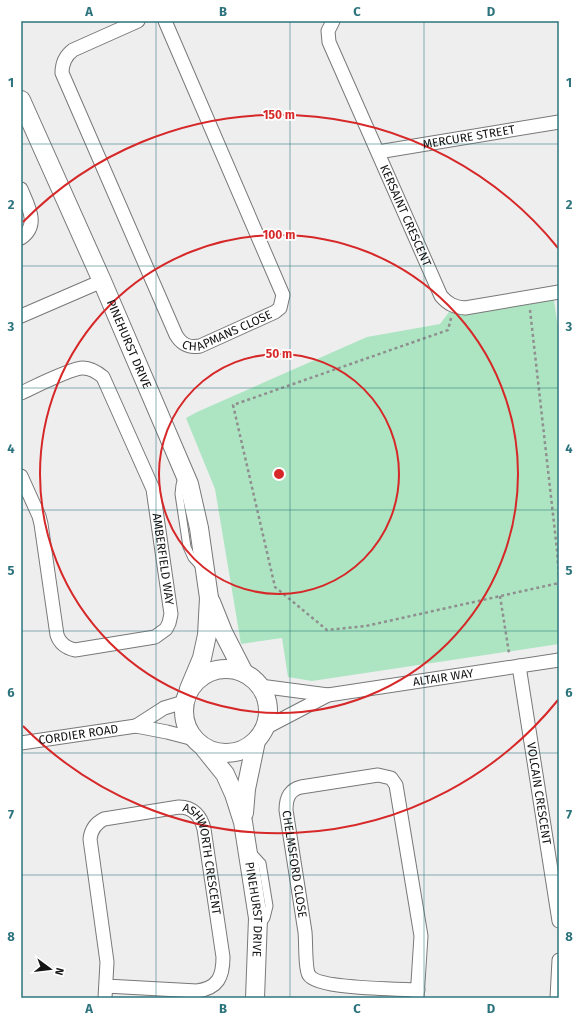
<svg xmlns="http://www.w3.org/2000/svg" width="580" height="1019" font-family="'Fira Sans',sans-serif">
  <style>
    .green { fill: #ade5c2 }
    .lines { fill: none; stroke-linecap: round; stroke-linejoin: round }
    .lane-casing { stroke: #787879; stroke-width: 9 }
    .street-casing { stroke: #787879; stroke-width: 15 }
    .secondary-casing { stroke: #787879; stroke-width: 20 }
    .path { stroke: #8f8f8f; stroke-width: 2.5; stroke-dasharray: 3 3; stroke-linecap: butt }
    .lane { stroke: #fff; stroke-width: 7 }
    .street { stroke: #fff; stroke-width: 13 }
    .secondary { stroke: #fff; stroke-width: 18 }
    .grid { fill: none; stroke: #2c747d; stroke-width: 1; stroke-opacity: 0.55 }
    .ring { fill: none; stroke: #d62828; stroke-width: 2 }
    .labels { text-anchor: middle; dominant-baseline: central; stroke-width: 3.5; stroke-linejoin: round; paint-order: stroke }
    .street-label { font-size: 12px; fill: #141414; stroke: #fff }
    .centre { fill: #d62828; stroke: #fff; stroke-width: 2 }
    .ring-label { font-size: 12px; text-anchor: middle; font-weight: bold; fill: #d62828; stroke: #fff; stroke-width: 3.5; stroke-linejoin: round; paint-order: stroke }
    .neatline { fill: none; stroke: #2c747d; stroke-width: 1.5 }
    .grid-label { font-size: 13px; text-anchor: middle; font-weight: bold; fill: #2c747d }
  </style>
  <rect width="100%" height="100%" fill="#eeeeef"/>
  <polygon class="green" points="554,300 559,335 559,644 312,681 288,677 282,638 241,644 215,489 186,418 197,412 367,337 440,324 449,312 467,314"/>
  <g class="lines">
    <g class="lane-casing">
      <g id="lane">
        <polyline points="182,477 180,485 179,494 187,547 192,558 201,568"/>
        <polyline points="252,852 262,863 269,906 266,918 262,924"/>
      </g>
    </g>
    <g class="street-casing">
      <g id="street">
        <path id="s1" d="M138 21 73 50C65 56 62 63 62 73L176 335C182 345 189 348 200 346L275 312 280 308 283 295 165 21"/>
        <path id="s2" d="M333 21 328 31 329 42 441 296C448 304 454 307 465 308L559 292"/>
        <path id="s3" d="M378 152 559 122"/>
        <path d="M21 189C28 206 40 225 21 238"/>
        <polyline points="21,316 102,281"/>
        <path id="s4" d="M21 393C34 387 71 368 83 368 91 368 97 372 103 377L153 489 171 614 169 623 166 629 155 637 75 650C66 648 60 644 57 635L41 524 39 516 21 476"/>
        <path id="s5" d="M519 666 559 921"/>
        <path id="s6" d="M260 686 328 695 559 660"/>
        <polyline points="136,726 164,708 184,702"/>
        <polyline points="265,728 328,695"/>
        <path id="s7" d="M21 743 136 726 167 732 194 739"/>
        <path id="s8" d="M105 998 107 962 90 839C91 830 96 823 104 819L179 807C193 807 201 816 204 829L223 957C223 977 218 988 197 991L106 986"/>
        <path id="s9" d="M417 998 421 936 396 785 391 778 378 775 301 787C289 790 286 798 286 810L305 932C306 941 305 969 309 975 317 989 399 989 418 990"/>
        <polyline points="557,998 559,960"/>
      </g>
    </g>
    <g class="secondary-casing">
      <g id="secondary">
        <path id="s10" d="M21 100 102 281 189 484 199 528 209 598 207 635 202 658 189 689"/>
        <polyline points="211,602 223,632 244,673"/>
        <circle cx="226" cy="711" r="42"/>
        <path id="s11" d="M204 748 225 774 234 794 243 822 258 918 255 998"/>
        <polyline points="244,813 246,789 256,741"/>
      </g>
    </g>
    <g class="path">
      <polyline points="530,310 557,550 559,578"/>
      <polyline points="451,318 448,330 233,405 275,587 327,630 366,626 559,583"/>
      <polyline points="500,596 509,653"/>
    </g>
    <use href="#lane" class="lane"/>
    <use href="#street" class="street"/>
    <use href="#secondary" class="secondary"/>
  </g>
  <path class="grid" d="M156 21V998M290 21V998M424 21V998M21 144H559M21 266H559M21 388H559M21 510H559M21 631H559M21 753H559M21 875H559"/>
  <g class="ring">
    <circle cx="279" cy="474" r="120"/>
    <circle cx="279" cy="474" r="239"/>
    <path d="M558 700A359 359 0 0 1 23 726M23 222A359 359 0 0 1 558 248"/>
  </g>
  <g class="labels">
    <g class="street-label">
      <text stroke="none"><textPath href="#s3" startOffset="92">MERCURE STREET</textPath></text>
      <text stroke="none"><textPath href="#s2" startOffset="212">KERSAINT CRESCENT</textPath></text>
      <text stroke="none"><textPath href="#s1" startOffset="442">CHAPMANS CLOSE</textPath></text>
      <text stroke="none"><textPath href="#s10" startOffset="267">PINEHURST DRIVE</textPath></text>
      <text stroke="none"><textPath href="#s4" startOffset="283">AMBERFIELD WAY</textPath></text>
      <text stroke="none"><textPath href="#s6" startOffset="185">ALTAIR WAY</textPath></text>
      <text stroke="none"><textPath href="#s7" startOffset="58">CORDIER ROAD</textPath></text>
      <text stroke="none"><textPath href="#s5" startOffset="129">VOLCAIN CRESCENT</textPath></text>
      <text stroke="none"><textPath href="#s8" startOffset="325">ASHWORTH CRESCENT</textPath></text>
      <text stroke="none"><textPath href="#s9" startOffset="400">CHELMSFORD CLOSE</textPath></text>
      <text stroke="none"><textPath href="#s11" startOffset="173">PINEHURST DRIVE</textPath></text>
    </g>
  </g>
  <circle cx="279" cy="474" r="6" class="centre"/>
  <g class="ring-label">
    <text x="279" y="119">150 m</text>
    <text x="279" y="239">100 m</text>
    <text x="279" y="358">50 m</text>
  </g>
  <rect width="580" height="1019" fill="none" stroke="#ffffff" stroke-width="44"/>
  <g transform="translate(50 969) rotate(105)" stroke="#ffffff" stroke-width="3" paint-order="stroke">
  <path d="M0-3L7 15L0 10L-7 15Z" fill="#141414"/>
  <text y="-6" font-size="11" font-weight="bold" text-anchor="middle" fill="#141414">N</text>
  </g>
  <rect x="22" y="22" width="536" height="975" class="neatline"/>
  <g class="grid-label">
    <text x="89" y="16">A</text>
    <text x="223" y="16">B</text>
    <text x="357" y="16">C</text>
    <text x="491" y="16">D</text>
    <text x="11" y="87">1</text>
    <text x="569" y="87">1</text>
    <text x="11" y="209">2</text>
    <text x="569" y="209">2</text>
    <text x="11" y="331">3</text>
    <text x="569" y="331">3</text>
    <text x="11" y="453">4</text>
    <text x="569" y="453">4</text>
    <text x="11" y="575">5</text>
    <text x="569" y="575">5</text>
    <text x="11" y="697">6</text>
    <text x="569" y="697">6</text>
    <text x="11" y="819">7</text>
    <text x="569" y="819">7</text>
    <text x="11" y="941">8</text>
    <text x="569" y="941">8</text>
    <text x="89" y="1013">A</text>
    <text x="223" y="1013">B</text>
    <text x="357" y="1013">C</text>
    <text x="491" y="1013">D</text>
  </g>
</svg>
